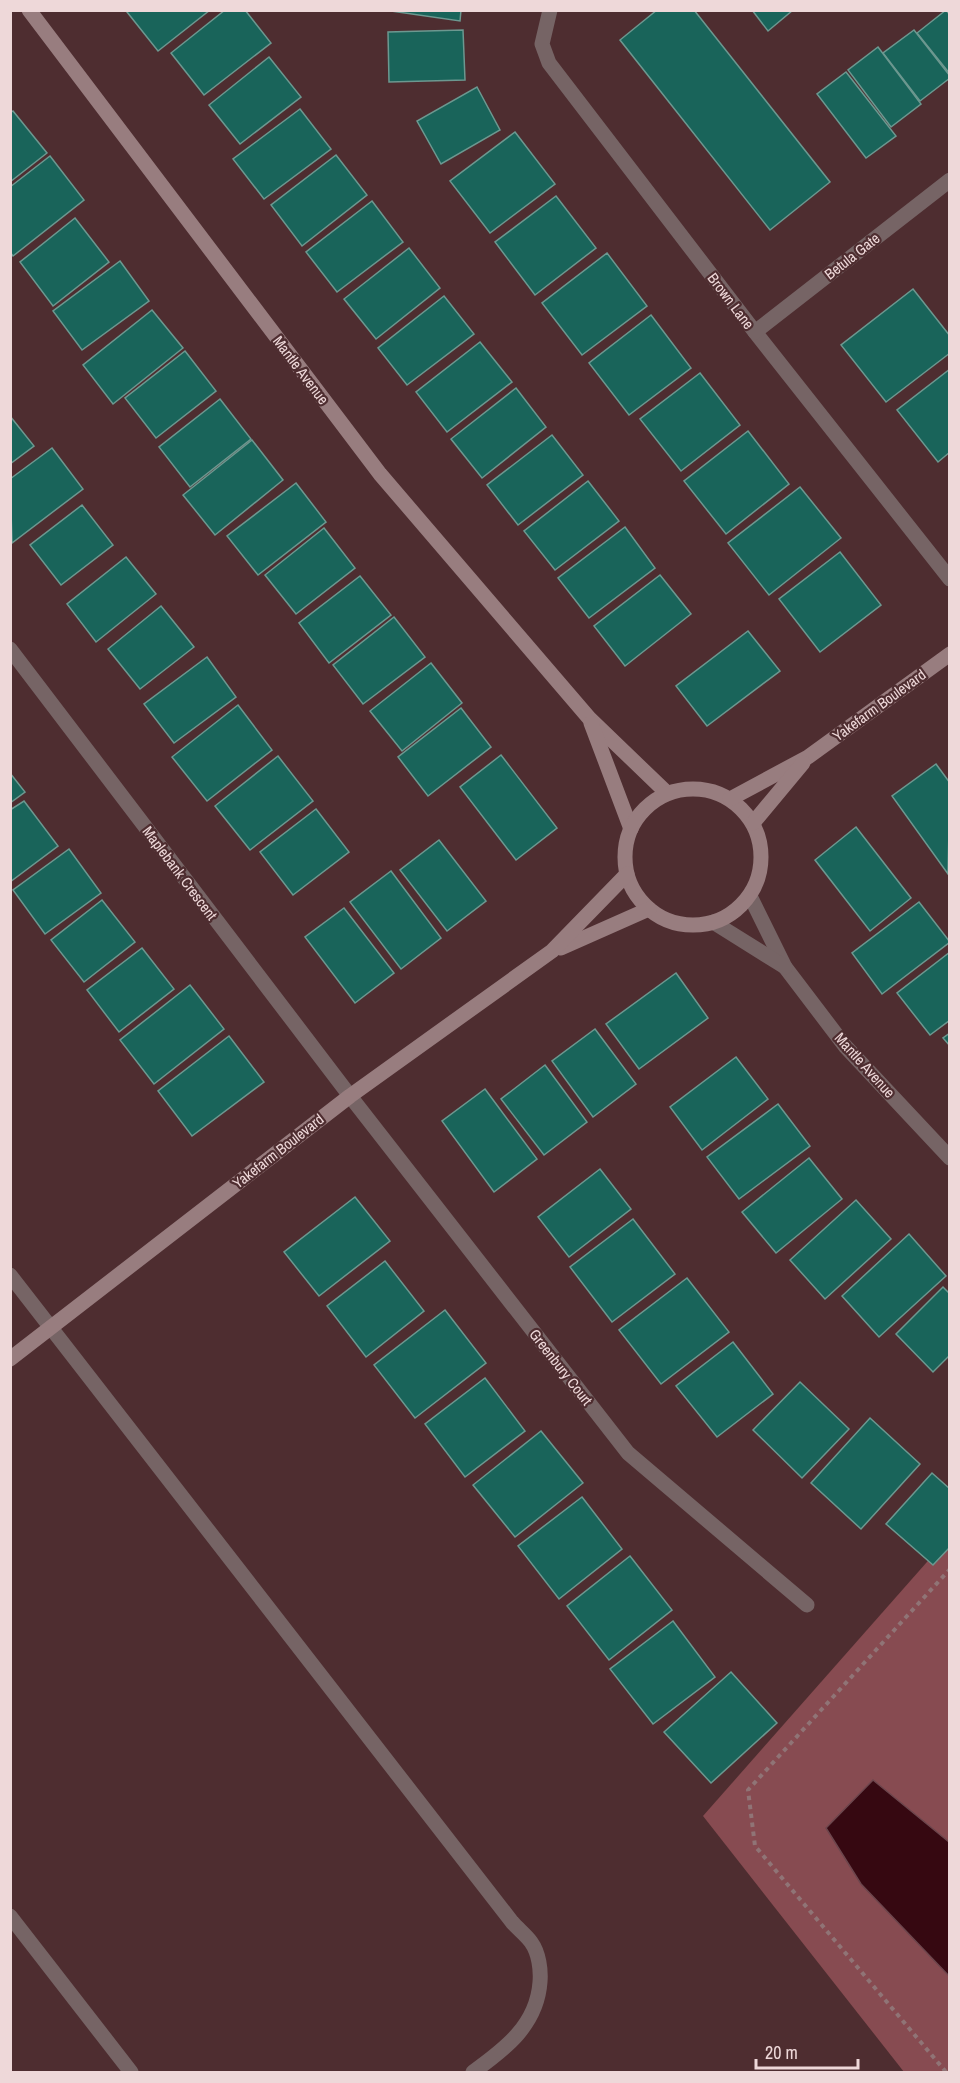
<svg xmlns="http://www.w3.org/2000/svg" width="960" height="2083" font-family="'Archivo Narrow',sans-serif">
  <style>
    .green { fill: #874b51 }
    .water { fill: #360811; stroke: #6d464d; stroke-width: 1.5 }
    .building { fill: #19645a; stroke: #6c9890; stroke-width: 1.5 }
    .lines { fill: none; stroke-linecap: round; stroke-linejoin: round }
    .path { stroke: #907476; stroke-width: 4; stroke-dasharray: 4.5 4.5; stroke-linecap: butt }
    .street { stroke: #766465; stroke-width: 15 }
    .secondary { stroke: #987d7f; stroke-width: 15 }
    .labels { text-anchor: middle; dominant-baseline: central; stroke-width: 4.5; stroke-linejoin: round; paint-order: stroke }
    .street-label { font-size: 15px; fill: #eed8d9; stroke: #4e2d30 }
  </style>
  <rect width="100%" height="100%" fill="#4e2d30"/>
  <polygon class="green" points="949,1537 949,2072 904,2072 703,1816"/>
  <polygon class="water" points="873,1780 949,1842 949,1976 861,1884 826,1828"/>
  <g class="building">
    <polygon points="129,10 210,10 158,51 127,12"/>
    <polygon points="225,10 245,10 271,43 204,95 171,53"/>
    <polygon points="384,10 461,10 460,21"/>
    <polygon points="657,10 694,10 830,182 770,230 620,40"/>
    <polygon points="752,10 793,10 768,31"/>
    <polygon points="946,10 950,15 950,74 917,33"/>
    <polygon points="463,30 465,80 389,82 388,32"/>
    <polygon points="914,30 950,76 950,78 920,101 883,53"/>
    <polygon points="878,47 921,104 891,127 848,70"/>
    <polygon points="269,57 301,97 240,144 209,105"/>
    <polygon points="846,72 896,136 866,158 817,94"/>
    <polygon points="477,87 500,130 441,164 417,121"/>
    <polygon points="300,109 331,149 264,199 233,159"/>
    <polygon points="13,111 47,153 10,182 10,113"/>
    <polygon points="515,132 555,184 490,233 450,181"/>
    <polygon points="336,155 367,195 302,246 271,205"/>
    <polygon points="50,156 84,200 13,256 10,252 10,187"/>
    <polygon points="556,196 596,248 535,295 495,242"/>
    <polygon points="372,201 403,242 337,292 306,252"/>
    <polygon points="75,218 109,262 53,306 20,262"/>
    <polygon points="409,248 440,288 376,339 344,299"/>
    <polygon points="607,253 647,306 582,355 542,303"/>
    <polygon points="120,261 149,301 82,350 53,311"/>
    <polygon points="913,289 950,336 950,353 886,402 841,345"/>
    <polygon points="444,296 474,334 407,385 378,348"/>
    <polygon points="152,310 183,348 113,404 83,365"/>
    <polygon points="651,315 691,368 629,415 589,363"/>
    <polygon points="480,342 512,382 447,432 416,392"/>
    <polygon points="185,351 216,391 156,438 125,398"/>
    <polygon points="950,369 950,452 938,462 897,410"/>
    <polygon points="700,373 740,425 681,471 640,419"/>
    <polygon points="516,388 546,427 482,478 451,439"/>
    <polygon points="220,399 251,439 190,487 159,447"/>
    <polygon points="10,416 34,446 10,464"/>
    <polygon points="748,431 789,484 726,534 684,481"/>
    <polygon points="552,435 583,475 518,525 487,485"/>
    <polygon points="252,440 283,480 215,535 183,495"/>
    <polygon points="52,448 83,489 12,543 10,479"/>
    <polygon points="588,481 619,521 555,570 524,531"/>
    <polygon points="296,483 326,522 258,575 227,536"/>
    <polygon points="800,487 841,538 769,595 728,543"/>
    <polygon points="82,505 113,545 61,585 30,545"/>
    <polygon points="625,527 655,568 589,618 558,578"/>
    <polygon points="324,528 355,568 296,614 265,575"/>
    <polygon points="840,552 881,605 820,652 779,599"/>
    <polygon points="126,557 156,594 96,642 67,604"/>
    <polygon points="660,575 691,614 625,666 594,626"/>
    <polygon points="360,576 391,615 329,663 299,623"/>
    <polygon points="161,606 194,647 140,689 108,649"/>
    <polygon points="394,617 425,657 363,704 333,665"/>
    <polygon points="748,631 780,671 707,726 676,686"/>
    <polygon points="207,657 236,697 174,743 144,704"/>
    <polygon points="431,663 462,703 402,751 370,711"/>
    <polygon points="238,705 272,750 207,801 172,757"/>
    <polygon points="461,708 491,747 428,796 398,757"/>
    <polygon points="501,755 557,828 516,860 460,787"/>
    <polygon points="278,756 313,801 250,850 215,806"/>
    <polygon points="936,764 950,783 948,874 892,796"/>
    <polygon points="10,773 25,792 10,803"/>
    <polygon points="24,801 58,846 10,882 10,810"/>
    <polygon points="316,809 349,852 293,895 260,852"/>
    <polygon points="856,827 911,898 870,931 815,860"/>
    <polygon points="439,840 486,901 447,931 400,870"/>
    <polygon points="69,849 101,893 45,934 13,890"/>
    <polygon points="391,871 441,938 401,969 350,902"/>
    <polygon points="102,900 135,942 84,982 51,940"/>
    <polygon points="919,902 950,942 882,994 852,953"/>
    <polygon points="344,908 394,973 355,1003 305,937"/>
    <polygon points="142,948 174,989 119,1032 87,990"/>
    <polygon points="950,952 950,1020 930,1035 897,993"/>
    <polygon points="676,973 708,1018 639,1069 606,1024"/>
    <polygon points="190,985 224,1029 154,1084 120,1040"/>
    <polygon points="595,1029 636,1084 593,1117 552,1061"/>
    <polygon points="950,1033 950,1046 943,1038"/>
    <polygon points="229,1036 264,1082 192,1136 158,1091"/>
    <polygon points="736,1057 768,1099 702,1150 670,1107"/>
    <polygon points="545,1065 587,1122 544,1155 501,1099"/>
    <polygon points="485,1089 537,1159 494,1192 442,1121"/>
    <polygon points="778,1104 810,1146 739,1199 707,1157"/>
    <polygon points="809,1158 842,1199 776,1253 742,1212"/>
    <polygon points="600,1169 631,1209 569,1257 538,1217"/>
    <polygon points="355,1197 390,1241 319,1296 284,1252"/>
    <polygon points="856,1200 891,1239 825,1299 790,1260"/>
    <polygon points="633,1219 675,1274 612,1322 570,1267"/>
    <polygon points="909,1234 946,1276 879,1337 842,1296"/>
    <polygon points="385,1261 424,1311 366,1357 327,1306"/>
    <polygon points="687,1278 729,1332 661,1384 619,1330"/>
    <polygon points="943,1287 950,1294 950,1355 933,1372 896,1334"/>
    <polygon points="445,1310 486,1363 415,1418 374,1365"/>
    <polygon points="733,1342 773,1394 717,1437 676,1386"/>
    <polygon points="485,1378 525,1431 465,1477 425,1424"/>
    <polygon points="800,1382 849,1429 802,1478 753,1430"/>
    <polygon points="870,1418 920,1464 861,1529 811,1483"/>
    <polygon points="541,1431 583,1483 515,1537 473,1485"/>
    <polygon points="932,1473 950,1489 950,1547 933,1565 886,1524"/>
    <polygon points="582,1497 622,1549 559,1599 518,1546"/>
    <polygon points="630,1556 672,1610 609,1660 567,1606"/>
    <polygon points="673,1621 715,1677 653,1724 610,1669"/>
    <polygon points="731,1672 777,1723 711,1783 664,1732"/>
  </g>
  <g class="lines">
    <polyline class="path" points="946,2072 755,1846 748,1790 950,1569"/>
    <g class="street">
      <polyline points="550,10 542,44 549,63 755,332 950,579"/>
      <polyline points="755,332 950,180"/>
      <polyline points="10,649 350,1096 628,1453 807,1605"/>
      <polyline points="750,896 785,967 845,1046 950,1158"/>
      <polyline points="713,922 785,967"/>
      <path d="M10 1275 512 1922C518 1929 526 1935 531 1942 539 1953 541 1970 540 1982 537 2025 505 2049 473 2072"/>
      <polyline points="10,1916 131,2072"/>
    </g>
    <g class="secondary">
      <polyline points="29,10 380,474 589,718 667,793"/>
      <polyline points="591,723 631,829"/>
      <circle cx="693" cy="857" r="68"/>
      <polyline points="730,799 808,757 950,654"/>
      <polyline points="753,823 803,763"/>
      <polyline points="561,948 649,909"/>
      <polyline points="10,1359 350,1096 552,951 627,874"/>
    </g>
  </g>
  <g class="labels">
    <g class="street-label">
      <text transform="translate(852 256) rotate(-38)">Betula Gate</text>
      <text transform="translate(731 301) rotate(53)">Brown Lane</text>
      <text transform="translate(301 370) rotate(53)">Mantle Avenue</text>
      <text transform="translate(879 705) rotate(-36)">Yakefarm Boulevard</text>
      <text transform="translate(180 873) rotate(53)">Maplebank Crescent</text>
      <text transform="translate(865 1065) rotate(48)">Mantle Avenue</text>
      <text transform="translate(278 1151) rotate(-38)">Yakefarm Boulevard</text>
      <text transform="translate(561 1367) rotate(52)">Greenbury Court</text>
    </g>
  </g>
  <rect width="960" height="2083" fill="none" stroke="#eed8d9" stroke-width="24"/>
  <path d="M756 2059v9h102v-9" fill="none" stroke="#eed8d9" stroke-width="3"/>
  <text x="765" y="2059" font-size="18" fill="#eed8d9" stroke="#4e2d30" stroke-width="4.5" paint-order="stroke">20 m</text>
</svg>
